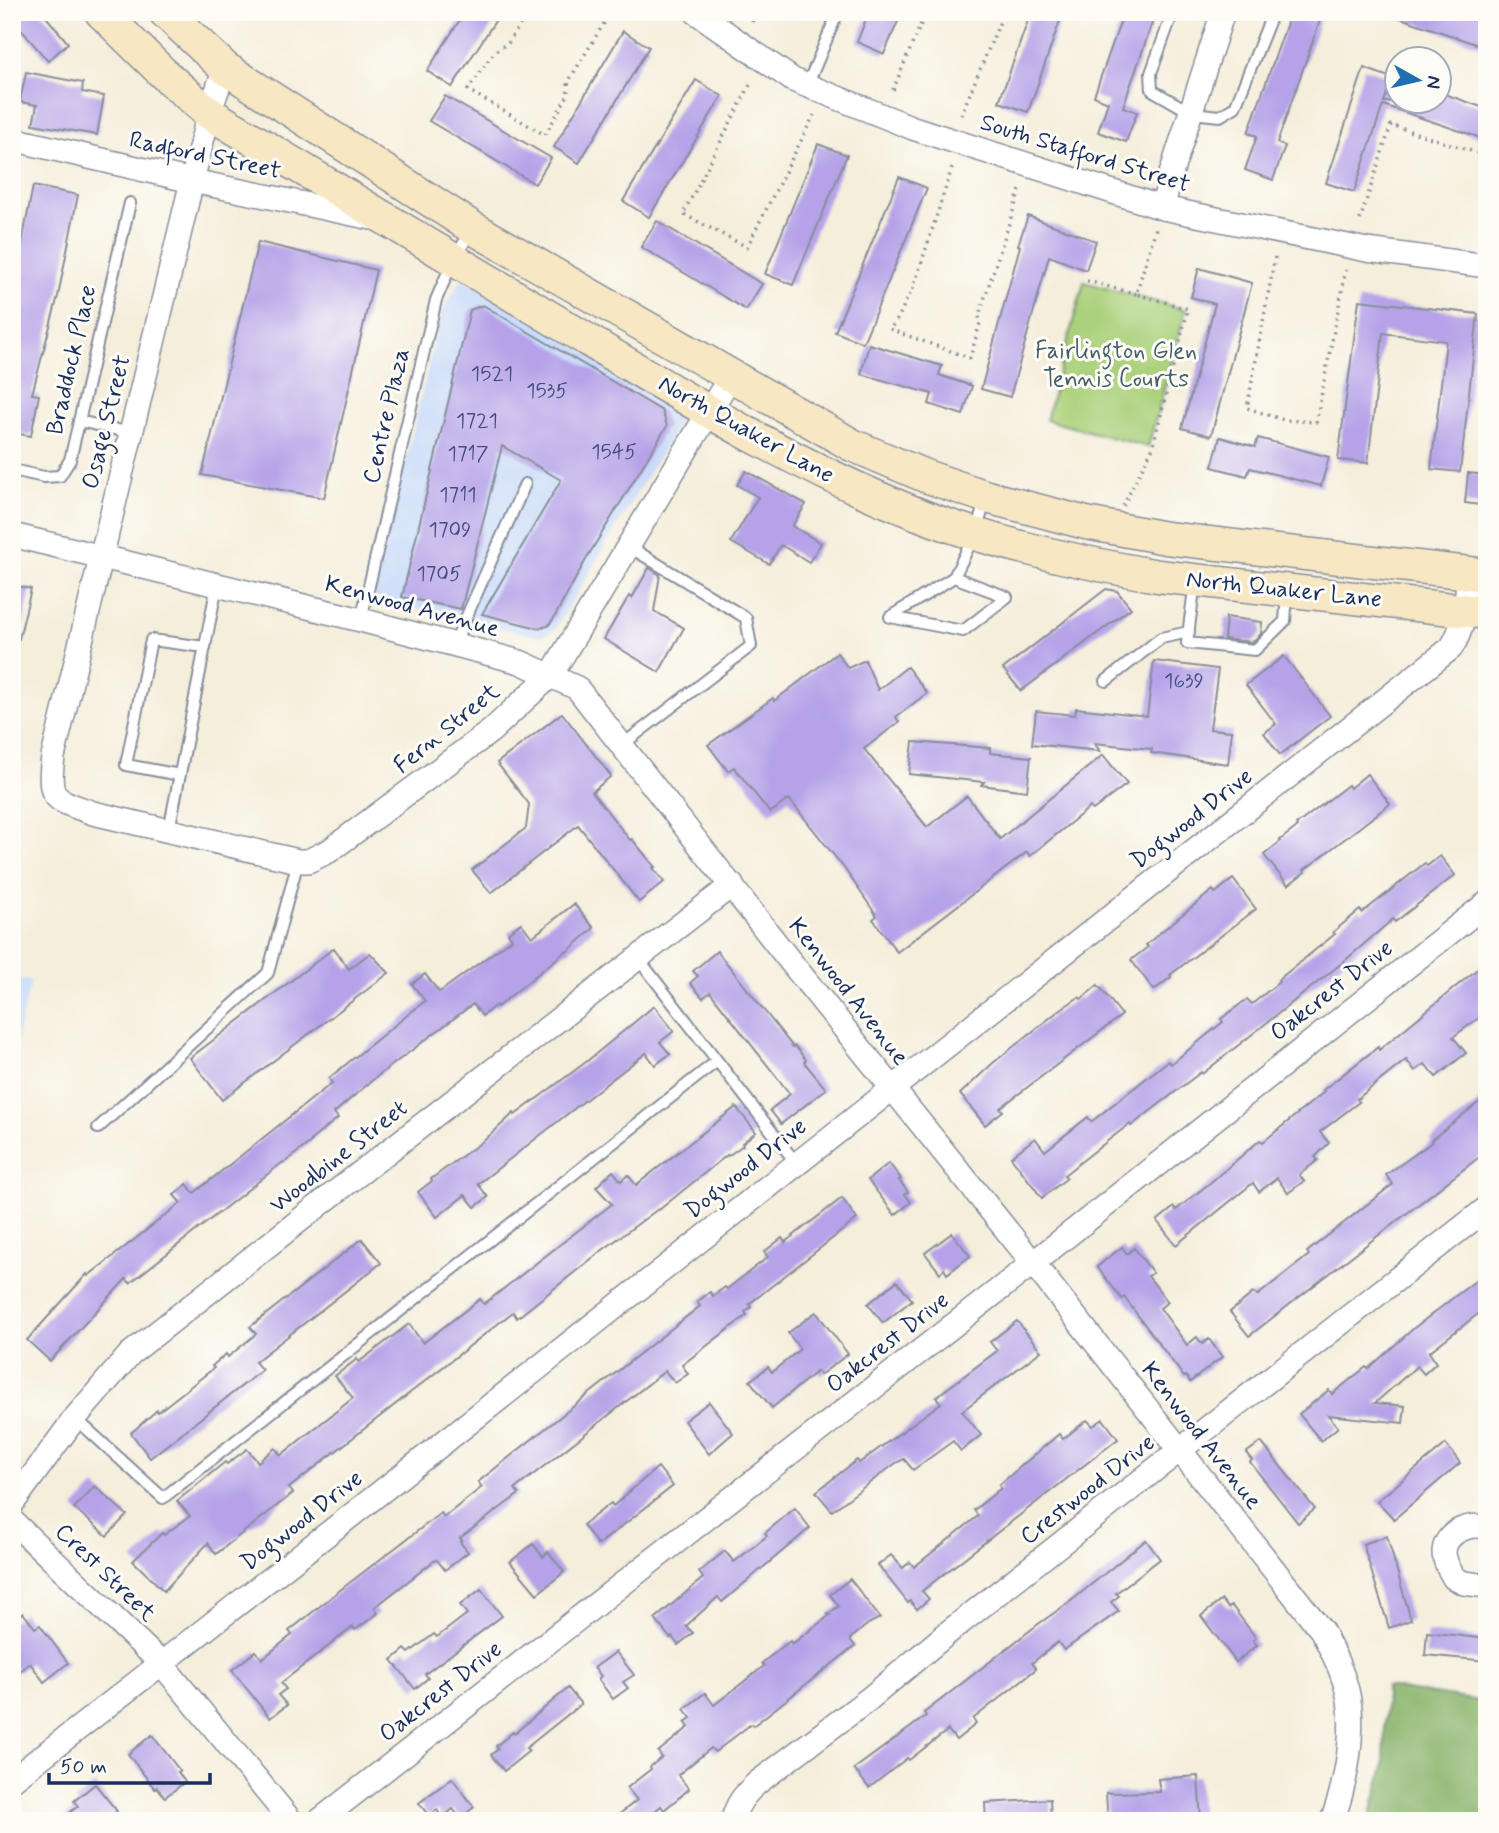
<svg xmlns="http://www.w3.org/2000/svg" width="1499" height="1833" font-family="Mynerve,sans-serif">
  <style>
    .built { fill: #cadcf9 }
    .green { fill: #abd17b; stroke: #63806c; stroke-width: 2 }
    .forest { fill: #88b36b; stroke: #527164; stroke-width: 2 }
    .building { fill: #b5a2e8 }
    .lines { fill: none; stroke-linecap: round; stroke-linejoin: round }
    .service-casing { stroke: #888e9c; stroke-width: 14 }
    .minor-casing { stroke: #888e9c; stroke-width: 26 }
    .secondary-casing { stroke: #888e9c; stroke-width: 35 }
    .path { stroke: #888e9c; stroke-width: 3.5; stroke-dasharray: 2 5; stroke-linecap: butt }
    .service { stroke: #fff; stroke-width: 10 }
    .minor { stroke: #fff; stroke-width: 23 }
    .secondary { stroke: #f8e7c3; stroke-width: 32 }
    .labels { text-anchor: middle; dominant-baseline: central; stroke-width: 6; stroke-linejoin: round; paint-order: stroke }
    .number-label { font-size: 21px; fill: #424c80 }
    .street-label { font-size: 24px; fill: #1b2f5e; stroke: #fdfcf7 }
    .park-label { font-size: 24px; fill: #466067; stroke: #fdfcf7 }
  </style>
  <rect width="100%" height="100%" fill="#fdfcf7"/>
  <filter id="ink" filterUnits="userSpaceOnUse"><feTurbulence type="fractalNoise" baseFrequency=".0143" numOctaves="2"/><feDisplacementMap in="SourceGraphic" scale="14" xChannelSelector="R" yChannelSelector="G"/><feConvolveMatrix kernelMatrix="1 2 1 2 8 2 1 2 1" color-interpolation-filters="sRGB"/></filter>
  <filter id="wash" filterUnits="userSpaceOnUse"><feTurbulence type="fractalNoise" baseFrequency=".00686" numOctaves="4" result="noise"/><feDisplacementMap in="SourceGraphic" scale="28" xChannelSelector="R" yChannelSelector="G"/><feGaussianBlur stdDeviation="1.57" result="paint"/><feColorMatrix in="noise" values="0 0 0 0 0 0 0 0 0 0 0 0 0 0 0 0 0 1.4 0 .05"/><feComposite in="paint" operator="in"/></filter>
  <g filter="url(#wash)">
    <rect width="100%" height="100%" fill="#f5eedb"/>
    <g class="built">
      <polygon points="462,279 677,407 680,414 677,426 555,629 542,636 531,635 373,598 441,313"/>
      <polygon points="12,977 31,981 12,1057"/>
    </g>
    <polygon class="green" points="1084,282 1186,310 1148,447 1046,420"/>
    <polygon class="forest" points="1386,1687 1487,1702 1487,1821 1369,1821 1384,1767"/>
    <g id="blocks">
      <g class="building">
        <polygon points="12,12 42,12 68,43 48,61 12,19"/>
        <polygon points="465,12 501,12 452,87 427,71"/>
        <polygon points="869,12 902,12 884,54 857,42"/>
        <polygon points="1031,12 1063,12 1028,112 999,102"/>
        <polygon points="1124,12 1156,12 1123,107 1137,112 1126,142 1098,132 1108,102 1094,96"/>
        <polygon points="1291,12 1323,12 1277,143 1285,146 1273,180 1245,170 1257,136 1248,133"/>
        <polygon points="1392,12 1476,12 1487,16 1487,48 1392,15"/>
        <polygon points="623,31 649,47 579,163 554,147"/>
        <polygon points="1364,68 1392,78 1384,102 1439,102 1439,92 1487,109 1487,140 1383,105 1354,192 1326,183"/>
        <polygon points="26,72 83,83 82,92 104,96 97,135 33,124 37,105 20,102"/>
        <polygon points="696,80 722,96 649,217 623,201"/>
        <polygon points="445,96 551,158 535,184 429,121"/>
        <polygon points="818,144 847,155 793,285 765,274"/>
        <polygon points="899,177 927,188 863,343 835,332"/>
        <polygon points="33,186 78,195 58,296 32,394 39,395 31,436 12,433 12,294"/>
        <polygon points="1028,216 1096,241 1086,270 1049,256 1010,397 981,389 1020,246 1018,245"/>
        <polygon points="657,221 762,284 746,310 641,247"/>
        <polygon points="258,242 376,270 324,498 202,475"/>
        <polygon points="1199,268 1252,283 1211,436 1182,428 1215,304 1191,297"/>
        <polygon points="1359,300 1478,314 1460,472 1431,469 1446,341 1383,333 1368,463 1338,460"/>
        <polygon points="483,305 662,411 667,426 588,556 554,618 548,626 538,628 482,614 561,480 502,446 461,609 402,597 470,310"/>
        <polygon points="869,344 942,366 939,375 972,386 963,415 929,404 932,394 861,374"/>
        <polygon points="1220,437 1255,447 1258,438 1329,457 1321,486 1250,468 1247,476 1212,467"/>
        <polygon points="746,471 806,504 792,526 821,543 809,562 781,545 769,564 731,542 758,497 737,485"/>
        <polygon points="1468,473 1487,475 1487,506 1465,503"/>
        <polygon points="649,568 660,575 654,611 684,628 659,672 604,639 629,596 632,598"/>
        <polygon points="12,585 31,589 19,639 12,639"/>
        <polygon points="1106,589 1117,591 1131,608 1021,691 1003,669"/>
        <polygon points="1226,617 1262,622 1261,634 1252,642 1224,639"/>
        <polygon points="837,653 848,668 865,660 878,690 907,667 927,693 896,717 899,722 864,749 927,827 967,796 1000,839 1103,755 1127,784 1093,810 1090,807 1030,856 1027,852 897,952 873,919 877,916 844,868 789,799 770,813 734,767 728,771 708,745 773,698 774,701"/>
        <polygon points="1284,656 1330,716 1280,755 1264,733 1276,724 1246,685"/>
        <polygon points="1154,661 1218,669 1210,729 1232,731 1228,764 1151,753 1152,749 1132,747 1094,743 1100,751 1032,744 1036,711 1075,715 1076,708 1147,716"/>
        <polygon points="562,713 611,776 592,792 630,840 632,839 655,867 653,868 664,882 639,902 578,825 491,893 472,870 526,828 529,804 497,763"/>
        <polygon points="913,742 990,748 990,753 1031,757 1027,791 981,785 984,782 909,774"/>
        <polygon points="1367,774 1390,804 1304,870 1305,872 1288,885 1264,855 1281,841 1280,840 1297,827 1296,825 1348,785 1350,788"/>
        <polygon points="1440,856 1455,875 1395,922 1393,919 1342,963 1202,1074 1201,1072 1131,1126 1130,1124 1119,1132 1064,1175 1067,1178 1042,1198 1011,1157 1035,1138 1045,1151 1088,1117 1091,1122 1168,1061 1171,1064 1223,1022 1221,1019 1247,999 1252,1004 1279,982 1278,980 1335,934 1333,932 1360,910 1362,913 1425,863 1427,866"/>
        <polygon points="1233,879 1256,909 1170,975 1171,977 1154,990 1131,960 1148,947 1146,945 1162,931 1213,890 1215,893"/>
        <polygon points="574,904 594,928 567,952 566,951 497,1007 496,1005 482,1016 473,1004 375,1078 334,1113 338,1118 311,1140 312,1141 284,1163 283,1162 130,1283 126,1279 50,1361 27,1340 87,1274 88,1276 181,1203 174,1195 187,1184 194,1193 332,1083 329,1078 425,1001 412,984 425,974 439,992 441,991 512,939 508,933 521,923 532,937"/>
        <polygon points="334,948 349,969 370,953 389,973 222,1100 190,1058"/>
        <polygon points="717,951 793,1047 795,1046 806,1060 804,1062 826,1089 781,1124 770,1110 790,1094 710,992 703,998 690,983 698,976 693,971"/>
        <polygon points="1487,961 1487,1012 1453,1037 1466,1053 1436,1077 1425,1064 1415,1071 1406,1060 1357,1099 1359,1102 1320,1132 1329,1143 1315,1157 1318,1160 1299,1175 1304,1181 1288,1193 1277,1178 1259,1192 1253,1183 1176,1245 1157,1221 1174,1207 1176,1210 1211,1182 1260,1140 1263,1142 1324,1092 1323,1090 1378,1047 1379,1050"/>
        <polygon points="1098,985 1122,1015 1000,1108 1003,1111 985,1125 960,1094 993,1063 1061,1009 1079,997 1081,999"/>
        <polygon points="654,1006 674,1031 660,1042 670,1054 655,1065 646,1053 575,1108 478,1184 488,1197 475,1207 465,1195 437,1217 418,1192 432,1181 431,1179 487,1138 514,1113 515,1115 586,1062"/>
        <polygon points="1487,1096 1487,1151 1249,1336 1230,1312 1253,1293 1258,1295 1309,1255 1307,1252 1393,1184 1386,1175 1432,1142 1431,1140"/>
        <polygon points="736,1107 756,1132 742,1143 743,1145 728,1156 727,1155 659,1210 658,1209 600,1252 517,1318 513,1312 289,1488 293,1493 216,1554 208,1543 164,1591 133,1561 162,1533 164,1535 190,1516 177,1501 225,1462 227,1464 247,1449 258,1462 275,1448 281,1455 353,1398 335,1376 357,1359 359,1362 409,1324 423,1343 480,1299 484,1304 612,1204 596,1187 613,1171 621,1181 628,1175 636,1185"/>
        <polygon points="889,1163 901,1179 899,1180 908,1192 905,1194 911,1202 895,1215 868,1180"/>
        <polygon points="842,1198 857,1219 749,1304 751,1307 745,1312 747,1315 682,1365 688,1374 675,1383 665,1371 515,1489 519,1494 460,1538 462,1540 460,1542 468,1552 445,1570 437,1560 434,1561 374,1608 378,1613 355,1630 353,1627 281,1683 286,1689 278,1695 287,1705 270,1718 232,1670 256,1651 262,1659 292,1635 289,1631 344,1587 441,1513 444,1517 482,1487 478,1482 700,1306 697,1302 710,1292 713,1296 725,1287 727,1289 768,1257 764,1252 782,1238 785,1242"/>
        <polygon points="952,1233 970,1256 947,1274 944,1269 940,1273 925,1253"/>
        <polygon points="362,1239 381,1263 255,1362 262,1370 150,1458 131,1433 157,1410 158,1412 214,1368 212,1366 226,1354 228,1357 256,1334 250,1327"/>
        <polygon points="1122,1247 1127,1254 1134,1248 1153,1273 1148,1276 1168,1302 1160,1308 1187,1345 1197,1337 1202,1344 1209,1339 1222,1357 1190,1382 1186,1376 1184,1377 1124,1297 1122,1299 1097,1267"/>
        <polygon points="1479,1278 1487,1287 1487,1307 1429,1352 1436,1363 1424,1374 1417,1366 1375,1403 1405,1406 1403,1423 1328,1415 1338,1427 1321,1441 1299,1414 1329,1390 1332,1394 1366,1367 1368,1369 1414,1328"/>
        <polygon points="897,1281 912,1300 883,1323 868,1304"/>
        <polygon points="816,1312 848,1354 820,1375 817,1371 772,1408 750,1381 768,1367 772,1372 800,1349 788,1333"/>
        <polygon points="1017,1321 1041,1351 962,1411 981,1435 961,1451 953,1441 913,1470 904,1459 896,1463 832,1511 816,1492 857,1460 859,1463 941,1403 936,1397 997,1351 990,1342"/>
        <polygon points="709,1402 733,1433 709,1454 684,1421"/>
        <polygon points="1103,1419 1118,1439 922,1591 929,1599 917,1609 910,1601 908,1603 878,1565 891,1555 903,1568 910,1562 914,1567 978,1516 974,1510 1001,1488 999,1485 1059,1434 1063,1439 1087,1420 1093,1426"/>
        <polygon points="1261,1442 1315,1509 1298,1523 1250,1462 1252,1460 1246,1453"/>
        <polygon points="1446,1444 1460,1463 1394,1519 1377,1501"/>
        <polygon points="658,1467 673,1486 598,1545 583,1525 611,1503 613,1506"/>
        <polygon points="95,1486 127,1515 107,1536 74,1508"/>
        <polygon points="795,1508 810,1528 722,1602 718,1597 686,1626 693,1633 678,1645 672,1637 670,1638 655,1619 703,1578 699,1572 725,1551 734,1562 767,1536 765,1533"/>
        <polygon points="1387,1536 1411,1620 1389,1628 1363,1544"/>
        <polygon points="1146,1540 1160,1559 1116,1593 1119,1596 1111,1602 1119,1611 1064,1650 1058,1642 1032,1663 1036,1669 973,1719 976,1724 956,1740 948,1730 909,1760 907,1758 869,1788 854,1769 926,1716 924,1713 1037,1625 1071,1601"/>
        <polygon points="533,1544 543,1557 548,1552 564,1572 537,1594 510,1562"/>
        <polygon points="850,1579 880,1618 868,1624 850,1639 855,1646 753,1726 751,1724 715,1752 711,1748 678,1775 689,1789 664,1810 661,1806 643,1821 611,1821 637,1800 627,1788 651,1769 650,1767 662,1757 658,1752 689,1727 685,1722 691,1718 684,1709 705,1693 714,1705 764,1666 762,1663 790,1641 792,1644 830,1615 828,1614 839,1606 830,1595"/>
        <polygon points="481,1589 502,1616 425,1674 428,1678 415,1689 392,1660 405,1649 409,1653 434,1634 437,1637 467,1614 460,1605"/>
        <polygon points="1222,1600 1228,1608 1232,1606 1256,1638 1253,1640 1257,1645 1236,1662 1201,1616"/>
        <polygon points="23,1613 35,1628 40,1625 68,1663 44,1682 30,1663 19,1672 12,1663 12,1622"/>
        <polygon points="1427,1632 1487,1639 1487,1661 1425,1655"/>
        <polygon points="616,1652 634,1675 623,1682 628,1688 613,1699 598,1679 601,1676 594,1668"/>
        <polygon points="568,1688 581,1704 526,1748 529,1751 504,1771 491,1755 498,1749 496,1746 513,1732 515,1733"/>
        <polygon points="152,1735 180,1771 178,1772 185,1782 165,1797 157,1787 155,1789 128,1754"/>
        <polygon points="1198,1776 1201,1821 1108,1821 1106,1793 1160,1792 1158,1779"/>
        <polygon points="452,1778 474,1807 460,1818 453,1809 442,1818 437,1810 429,1816 419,1803"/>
        <polygon points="95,1784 117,1811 104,1821 59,1821 78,1806 74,1801"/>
        <polygon points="1050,1799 1051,1821 986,1821 985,1803"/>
      </g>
    </g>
  </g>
  <g filter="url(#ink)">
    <use href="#blocks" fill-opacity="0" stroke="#888e9c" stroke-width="2"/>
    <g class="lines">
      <g class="service-casing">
        <g id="service">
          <polyline points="1173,12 1151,73 1152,90 1192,113 1220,116 1235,107 1273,12"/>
          <polyline points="807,86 838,12"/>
          <polyline points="79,421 131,433"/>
          <polyline points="12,470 44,477 60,476 70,460 130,203"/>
          <polyline points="954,577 890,617 963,631 1007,597 954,577 975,534 986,499"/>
          <polyline points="1195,582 1187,643 1255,650 1285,621 1287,595"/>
          <polyline points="361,620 436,300 453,260 472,230"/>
          <polyline points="454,645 525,484"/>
          <polyline points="1106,681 1161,638 1189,632"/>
          <polyline points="622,745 751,646 746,618 628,546"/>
          <polyline points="180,775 126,765 151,640 205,647"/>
          <polyline points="169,830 217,585"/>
          <polyline points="638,958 796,1163"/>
          <polyline points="98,1128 268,973 298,861"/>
          <polyline points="75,1418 163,1498 717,1061"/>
        </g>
      </g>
      <g class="minor-casing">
        <g id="minor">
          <polyline points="696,12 793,80 913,128 1163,208 1367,250 1487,266"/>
          <path d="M225 68 209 113 192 181 53 757C47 802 55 799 93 813L298 861H308L329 851 491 731 551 675 730 377"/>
          <polyline points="12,139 192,181 372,218"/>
          <polyline points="1163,208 1169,180 1223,12"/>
          <path d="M12 535 361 620 520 662 577 688 786 956 1033 1263 1322 1631C1334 1655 1348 1681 1350 1708 1353 1744 1345 1787 1332 1821"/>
          <polyline points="12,1504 75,1418 130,1354 328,1198 732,885"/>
          <polyline points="12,1521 161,1663 291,1821"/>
          <path d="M1487 1528C1470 1522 1445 1532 1444 1552 1444 1561 1450 1571 1454 1578L1464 1583 1487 1586"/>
          <path d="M12 1780 353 1514 1451 648C1466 626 1466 598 1469 573"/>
          <polyline points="319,1821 1033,1263 1487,903"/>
          <path d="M733 1821C736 1804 745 1794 757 1783L869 1699 950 1631 1487 1208"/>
        </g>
      </g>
      <g class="secondary-casing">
        <g id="secondary">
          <path d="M101 12 165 75 209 113C329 186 450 258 571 330 681 396 790 463 910 511 989 543 1074 561 1158 576L1487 613"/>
          <polyline points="165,12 225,68 473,228 852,445 925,476 987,497 1086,523 1166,538 1487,575"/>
        </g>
      </g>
      <g class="path">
        <polyline points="510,12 522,21"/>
        <polyline points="528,12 508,43 494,52 468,90 545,135 568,95 568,82 611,12"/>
        <polyline points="752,22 756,12"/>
        <polyline points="750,85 683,214 747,247 814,115"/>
        <polyline points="893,90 926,12"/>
        <polyline points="961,115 1004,12"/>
        <path d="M952 168 912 292C902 304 902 317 889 329L970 358 980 323 979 315 1020 190"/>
        <polyline points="1360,220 1391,125 1487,156"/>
        <polyline points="1275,257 1247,408 1284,420 1316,422 1346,270"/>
        <polyline points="1087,281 1136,294"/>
        <polyline points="1487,441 1484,458 1487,458"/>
        <polyline points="1123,506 1152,449 1188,309 1136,294 1156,228"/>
      </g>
      <use href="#service" class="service"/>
      <use href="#minor" class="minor"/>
      <use href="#secondary" class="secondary"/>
    </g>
  </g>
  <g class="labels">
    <g class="number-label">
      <text x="492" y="374">1521</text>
      <text x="547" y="391">1535</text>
      <text x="477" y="421">1721</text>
      <text x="614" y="452">1545</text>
      <text x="468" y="454">1717</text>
      <text x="458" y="495">1711</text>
      <text x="450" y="530">1709</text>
      <text x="439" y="574">1705</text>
      <text x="1184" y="681">1639</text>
    </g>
    <g class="street-label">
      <text transform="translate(1085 154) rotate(17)">South Stafford Street</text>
      <text transform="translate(205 156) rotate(12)">Radford Street</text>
      <text transform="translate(72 360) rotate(-77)">Braddock Place</text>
      <text transform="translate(387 416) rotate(-77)">Centre Plaza</text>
      <text transform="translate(107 422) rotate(-76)">Osage Street</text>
      <text transform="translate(746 430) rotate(29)">North Quaker Lane</text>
      <text transform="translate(1284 590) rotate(6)">North Quaker Lane</text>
      <text transform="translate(412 607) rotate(15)">Kenwood Avenue</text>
      <text transform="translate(447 729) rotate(-39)">Fern Street</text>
      <text transform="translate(1192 819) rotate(-38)">Dogwood Drive</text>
      <text transform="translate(1332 991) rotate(-38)">Oakcrest Drive</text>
      <text transform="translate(848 992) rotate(52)">Kenwood Avenue</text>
      <text transform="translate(339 1157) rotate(-38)">Woodbine Street</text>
      <text transform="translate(746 1169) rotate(-38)">Dogwood Drive</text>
      <text transform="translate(888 1343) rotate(-38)">Oakcrest Drive</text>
      <text transform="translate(1201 1436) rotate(52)">Kenwood Avenue</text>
      <text transform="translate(1088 1490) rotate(-38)">Crestwood Drive</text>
      <text transform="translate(302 1521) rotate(-38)">Dogwood Drive</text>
      <text transform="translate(105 1573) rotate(44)">Crest Street</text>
      <text transform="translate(441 1692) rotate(-38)">Oakcrest Drive</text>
    </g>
    <g class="park-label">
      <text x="1116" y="351">Fairlington Glen<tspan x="1116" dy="28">Tennis Courts</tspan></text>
    </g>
  </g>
  <rect width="1499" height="1833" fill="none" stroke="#fdfcf7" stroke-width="42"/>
  <g transform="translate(1418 80) rotate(98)"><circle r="33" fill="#fdfcf7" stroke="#a3aaba" stroke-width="2"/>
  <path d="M0-5L12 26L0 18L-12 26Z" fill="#1f6fb2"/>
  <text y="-10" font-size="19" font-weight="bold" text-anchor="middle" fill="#1b2f5e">N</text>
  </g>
  <path d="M49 1773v10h161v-10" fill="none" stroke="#1b2f5e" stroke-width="3.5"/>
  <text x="60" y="1773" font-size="21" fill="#1b2f5e" stroke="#fdfcf7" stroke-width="5" paint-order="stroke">50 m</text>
</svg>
